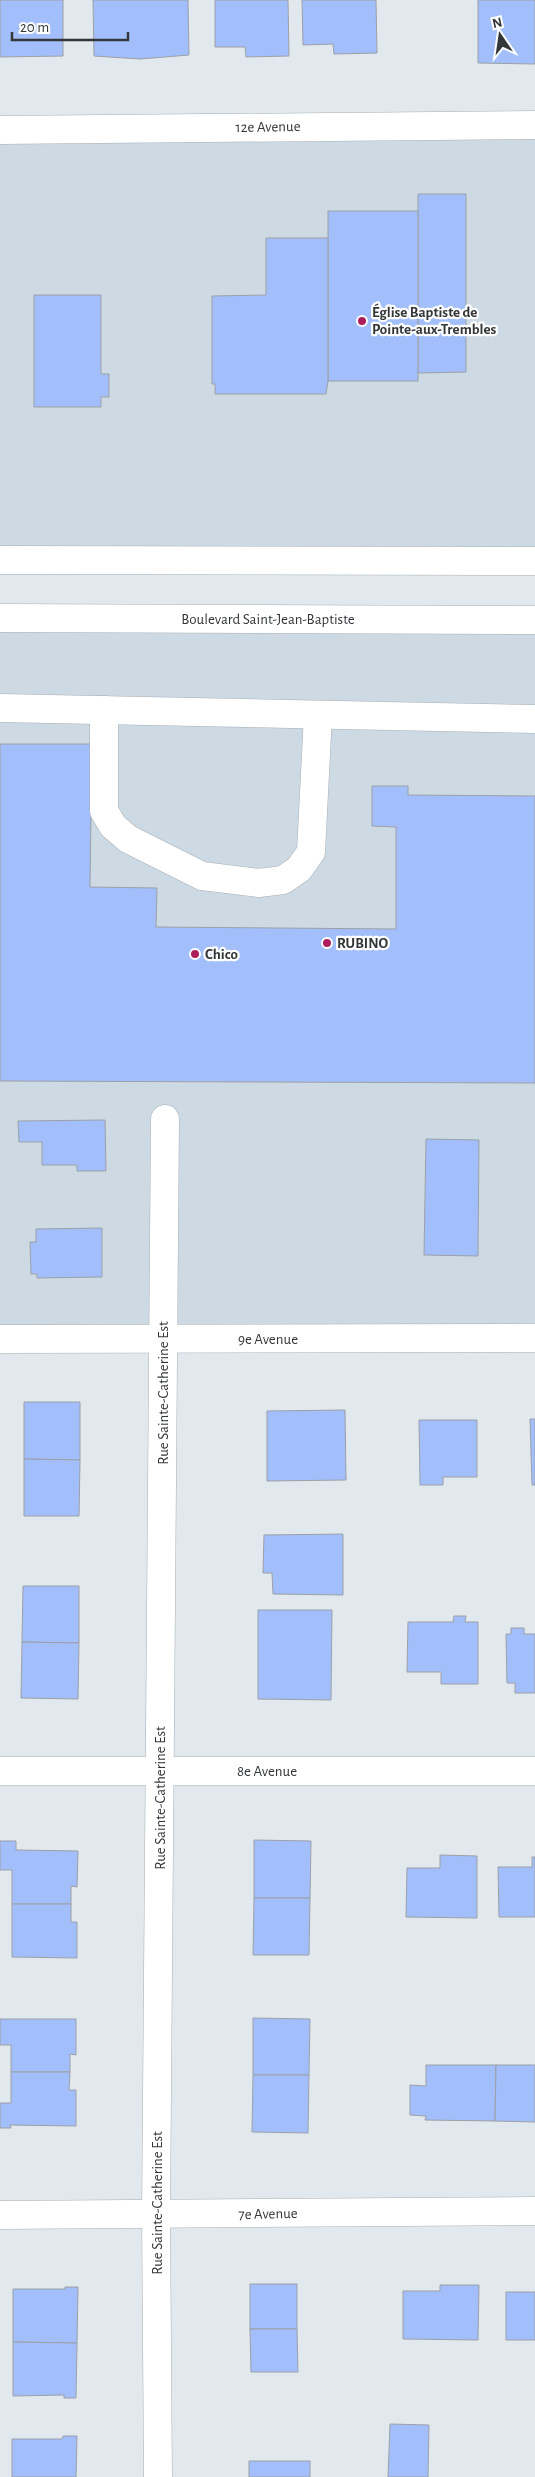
<svg xmlns="http://www.w3.org/2000/svg" width="535" height="2477" font-family="'Alegreya Sans',sans-serif">
  <style>
    .built { fill: #cddae4 }
    .building { fill: #a2bffc; stroke: #9da0a6 }
    .lines { fill: none; stroke-linecap: round; stroke-linejoin: round }
    .minor-casing { stroke: #a8afb4; stroke-width: 29 }
    .major-casing { stroke: #a8afb4; stroke-width: 29 }
    .minor { stroke: #fff; stroke-width: 28 }
    .major { stroke: #fff; stroke-width: 28 }
    .poi-dot { fill: #ad1f5a; stroke: #fff; stroke-width: 2 }
    .labels { text-anchor: middle; dominant-baseline: central; stroke-width: 4.5; stroke-linejoin: round; paint-order: stroke }
    .street-label { font-size: 15px; fill: #343739; stroke: #fff }
    .poi-label { font-size: 15px; font-weight: bold; fill: #343739; stroke: #fff; text-anchor: start }
  </style>
  <rect width="100%" height="100%" fill="#e1e8ee"/>
  <g class="built">
    <polygon points="535,111 535,561 0,560 0,120"/>
    <polygon points="0,618 535,620 535,1323 163,1339 0,1339"/>
  </g>
  <g class="building">
    <polygon points="0,0 63,0 63,56 0,57"/>
    <polygon points="93,0 188,0 189,55 140,59 94,56"/>
    <polygon points="215,0 288,0 289,56 246,57 245,47 215,47"/>
    <polygon points="302,0 376,0 377,53 334,54 333,44 303,45"/>
    <polygon points="478,0 535,0 535,64 478,63"/>
    <polygon points="418,194 466,194 466,372 418,373"/>
    <rect x="328" y="211" width="90" height="170"/>
    <polygon points="266,238 328,238 328,381 326,394 215,394 215,384 212,384 212,296 266,295"/>
    <polygon points="34,295 101,295 101,374 109,374 109,397 101,397 101,407 34,407"/>
    <polygon points="0,744 92,744 90,887 157,888 156,927 396,929 396,827 372,826 372,786 408,786 408,795 535,796 535,1083 0,1081"/>
    <polygon points="105,1120 106,1171 77,1171 77,1165 42,1165 42,1142 19,1142 18,1121"/>
    <polygon points="426,1139 479,1140 478,1256 424,1255"/>
    <polygon points="102,1228 102,1277 37,1278 37,1274 31,1274 30,1242 36,1242 36,1229"/>
    <polygon points="24,1402 80,1402 80,1460 24,1459"/>
    <polygon points="345,1410 346,1480 267,1481 267,1411"/>
    <polygon points="530,1419 535,1419 535,1485 532,1485"/>
    <polygon points="419,1420 477,1420 477,1477 443,1477 443,1485 420,1485"/>
    <polygon points="24,1459 80,1460 79,1516 24,1516"/>
    <polygon points="343,1534 343,1595 273,1594 272,1573 263,1573 264,1535"/>
    <polygon points="23,1586 79,1586 79,1643 22,1642"/>
    <polygon points="258,1610 332,1610 331,1700 258,1699"/>
    <polygon points="454,1616 466,1616 465,1622 478,1622 478,1684 441,1684 441,1672 407,1672 408,1622 453,1622"/>
    <polygon points="511,1628 524,1628 524,1634 535,1634 535,1693 515,1693 515,1683 507,1683 506,1634 511,1634"/>
    <polygon points="22,1642 79,1643 78,1699 21,1698"/>
    <polygon points="254,1840 311,1841 310,1898 254,1898"/>
    <polygon points="0,1841 16,1841 16,1850 78,1851 77,1887 71,1886 71,1904 12,1904 12,1870 0,1870"/>
    <polygon points="440,1855 477,1856 477,1918 406,1917 407,1868 440,1868"/>
    <polygon points="532,1857 535,1857 535,1917 499,1917 498,1867 532,1867"/>
    <polygon points="254,1898 310,1898 309,1955 253,1955"/>
    <polygon points="12,1904 71,1904 71,1922 77,1922 77,1958 12,1957"/>
    <polygon points="253,2018 310,2019 309,2075 253,2075"/>
    <polygon points="0,2019 76,2019 76,2055 70,2054 70,2072 11,2072 11,2045 0,2045"/>
    <polygon points="426,2065 496,2065 495,2121 425,2120 426,2116 410,2115 410,2085 426,2086"/>
    <polygon points="496,2065 535,2065 535,2122 495,2121"/>
    <polygon points="11,2072 70,2072 69,2090 76,2090 76,2126 10,2125 11,2128 0,2128 0,2103 11,2103"/>
    <polygon points="253,2075 309,2075 308,2133 252,2132"/>
    <rect x="250" y="2284" width="47" height="45"/>
    <polygon points="440,2285 479,2285 478,2340 403,2339 403,2291 440,2291"/>
    <polygon points="65,2287 78,2287 77,2343 13,2342 13,2289 65,2289"/>
    <rect x="506" y="2292" width="29" height="48"/>
    <polygon points="250,2329 297,2329 298,2372 251,2372"/>
    <polygon points="13,2342 77,2343 76,2398 64,2398 64,2395 13,2396"/>
    <polygon points="390,2424 429,2425 428,2477 388,2477"/>
    <polygon points="63,2436 77,2436 76,2477 12,2477 12,2439 62,2439"/>
    <rect x="249" y="2461" width="61" height="16"/>
  </g>
  <g class="lines">
    <g class="minor-casing">
      <g id="minor">
        <polyline points="0,130 535,125"/>
        <polyline points="0,708 535,719"/>
        <polyline points="104,710 104,811 113,826 128,839 202,876 259,883 283,880 299,869 311,852 318,715"/>
        <polyline points="0,1339 535,1338"/>
        <polyline points="0,1771 535,1771"/>
        <polyline points="0,2215 535,2211"/>
        <polyline points="158,2477 156,2216 165,1119"/>
      </g>
    </g>
    <g class="major-casing">
      <g id="major">
        <polyline points="0,560 535,561"/>
        <polyline points="0,618 535,620"/>
      </g>
    </g>
    <use href="#minor" class="minor"/>
    <use href="#major" class="major"/>
  </g>
  <g class="poi-dot">
    <circle cx="362" cy="321" r="5"/>
    <circle cx="327" cy="943" r="5"/>
    <circle cx="195" cy="954" r="5"/>
  </g>
  <g class="labels">
    <g class="street-label">
      <text transform="translate(268 127) rotate(-1)">12e Avenue</text>
      <text x="268" y="619">Boulevard Saint-Jean-Baptiste</text>
      <text x="268" y="1339">9e Avenue</text>
      <text transform="translate(163 1393) rotate(-90)">Rue Sainte-Catherine Est</text>
      <text x="267" y="1771">8e Avenue</text>
      <text transform="translate(160 1798) rotate(-90)">Rue Sainte-Catherine Est</text>
      <text transform="translate(157 2203) rotate(-90)">Rue Sainte-Catherine Est</text>
      <text transform="translate(268 2214) rotate(-1)">7e Avenue</text>
    </g>
    <g class="poi-label">
      <text x="372" y="312">Église Baptiste de<tspan x="372" dy="17">Pointe-aux-Trembles</tspan></text>
      <text x="337" y="943">RUBINO</text>
      <text x="205" y="954">Chico</text>
    </g>
  </g>
  <g transform="translate(500 35) rotate(347)" stroke="#ffffff" stroke-width="4" paint-order="stroke">
  <path d="M0-4L9 19L0 12L-9 19Z" fill="#343739"/>
  <text y="-8" font-size="14" font-weight="bold" text-anchor="middle" fill="#343739">N</text>
  </g>
  <path d="M12 32v8h116v-8" fill="none" stroke="#343739" stroke-width="2.5"/>
  <text x="20" y="32" font-size="15" fill="#343739" stroke="#ffffff" stroke-width="4" paint-order="stroke">20 m</text>
</svg>
